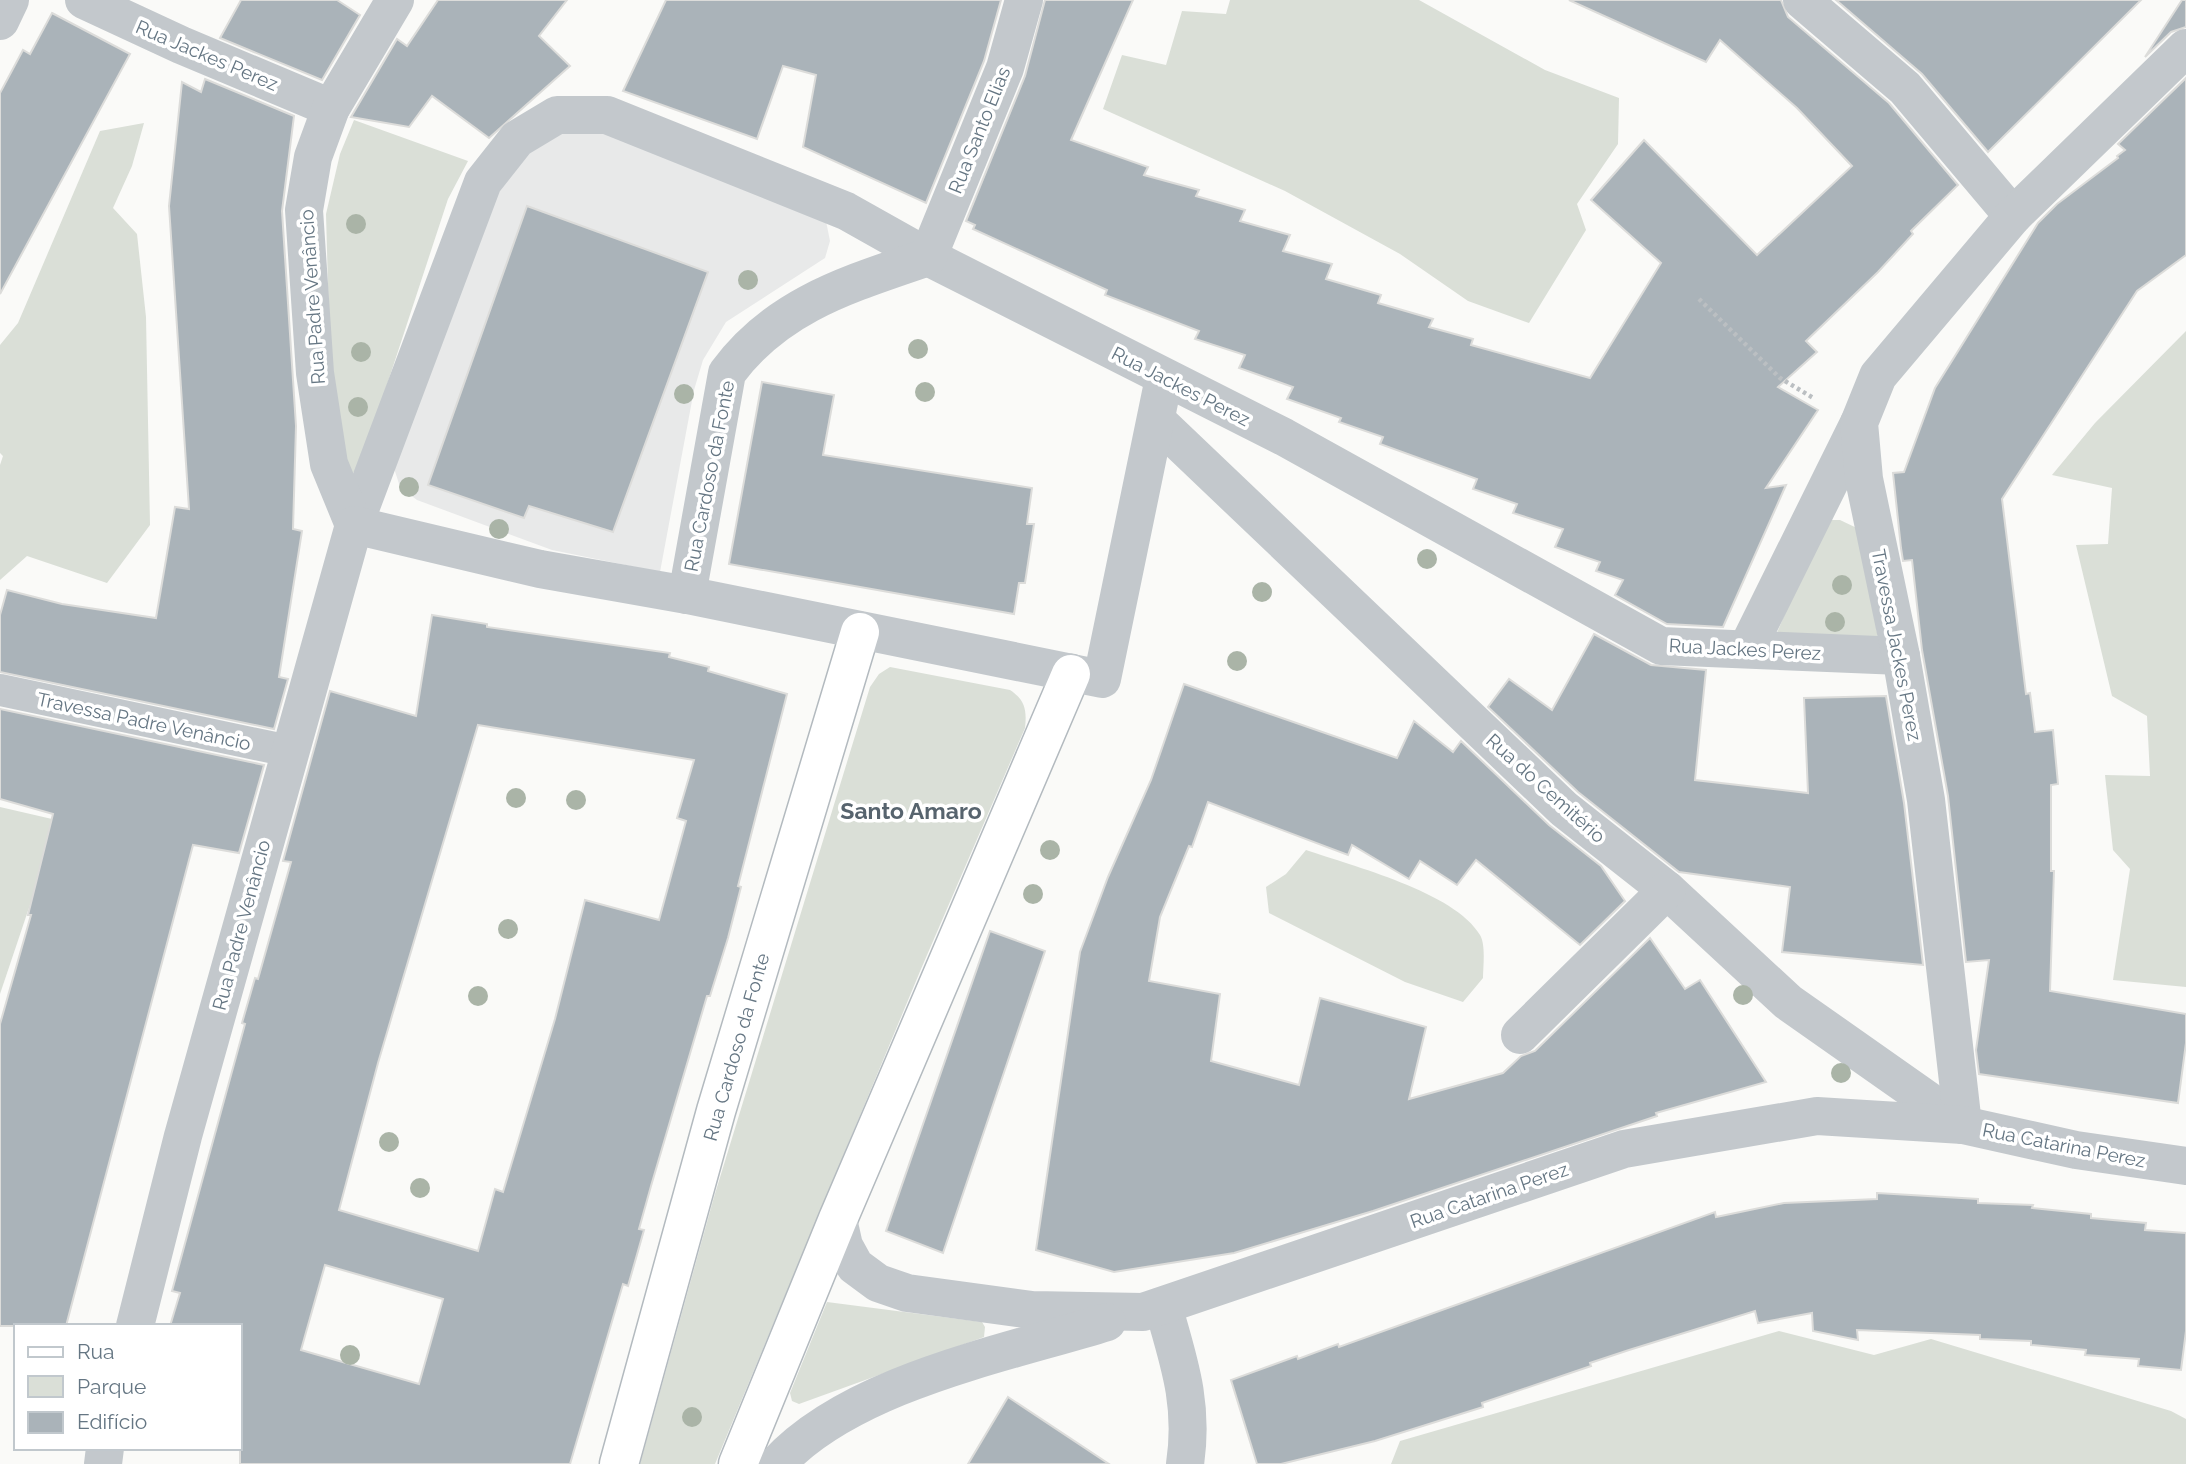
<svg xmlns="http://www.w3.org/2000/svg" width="2186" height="1464" font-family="Raleway,sans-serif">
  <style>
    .built { fill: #e8e9e9 }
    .green { fill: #dadfd7 }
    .building { fill: #aab3b9; stroke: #dcdcda; stroke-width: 2; fill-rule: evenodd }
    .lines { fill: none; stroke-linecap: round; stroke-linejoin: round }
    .secondary-casing { stroke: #b3babf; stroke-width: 41 }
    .path { stroke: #bbbfc2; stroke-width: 4.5; stroke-dasharray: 3.5 3.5; stroke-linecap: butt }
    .service { stroke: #c3c8cc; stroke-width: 32 }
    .minor { stroke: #c3c8cc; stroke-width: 38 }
    .tertiary { stroke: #c3c8cc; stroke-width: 38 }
    .secondary { stroke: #fff; stroke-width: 38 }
    .tree { fill: #aab4a7 }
    .labels { text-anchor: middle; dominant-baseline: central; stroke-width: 7; stroke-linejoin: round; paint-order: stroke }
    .street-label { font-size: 19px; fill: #657683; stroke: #fff }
    .quarter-label { font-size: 23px; font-weight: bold; fill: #57646e; stroke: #fff }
  </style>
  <rect width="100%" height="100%" fill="#fafaf8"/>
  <polygon class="built" points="601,128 826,221 830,241 825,258 726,322 703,360 694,390 660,572 552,550 417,500 400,487 393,465 496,187 526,148 560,129"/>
  <g class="green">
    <polygon points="1230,0 1419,0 1545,70 1619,98 1618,144 1577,204 1586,230 1529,323 1468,301 1400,254 1285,191 1103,109 1122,55 1166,65 1182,11 1226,14"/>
    <polygon points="354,120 468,161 448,199 358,473 348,472 330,359 326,214 340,154"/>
    <polygon points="144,123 132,166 113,208 137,234 146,317 150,525 107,583 27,556 0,580 0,465 3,456 0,453 0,345 18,323 100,131"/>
    <polygon points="2186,331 2186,987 2113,980 2130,869 2113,850 2105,775 2150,776 2147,716 2112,696 2076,545 2108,544 2112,488 2052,475 2095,423"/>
    <polygon points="1828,520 1840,520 1861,530 1878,639 1776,635 1820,531"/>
    <path d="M890 667 1010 690C1025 700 1027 710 1025 728L921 969 715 1464H640L714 1197 870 687 879 674Z"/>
    <polygon points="0,807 52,819 36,887 0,994"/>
    <path d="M1306 850C1352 866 1455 892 1480 935 1486 945 1483 967 1483 978L1463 1002 1405 982 1269 913 1266 887 1286 874Z"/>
    <polygon points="827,1302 982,1322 985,1327 984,1337 799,1404 792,1401 790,1393"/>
    <polygon points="1779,1331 1874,1355 1931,1339 2171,1411 2186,1419 2186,1464 1391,1464 1400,1441"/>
  </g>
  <g class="building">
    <polygon points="241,0 337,0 360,15 322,80 220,38"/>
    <polygon points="438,0 567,0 539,36 570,66 489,138 432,96 409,127 351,117 397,39 407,46"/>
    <polygon points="666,0 1001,0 984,61 926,203 803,147 816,75 783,66 757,139 623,91"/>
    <polygon points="1045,0 1133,0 1071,140 1148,167 1144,175 1199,190 1196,196 1245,210 1240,221 1290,235 1283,251 1332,264 1326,279 1381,295 1378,303 1433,319 1429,327 1473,339 1471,345 1590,378 1661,263 1591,200 1644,140 1757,255 1852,166 1797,108 1720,40 1706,62 1569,0 1781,0 1788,17 1889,103 1958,185 1911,231 1913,234 1878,272 1806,341 1817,352 1778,387 1818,410 1766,488 1786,485 1723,627 1667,624 1615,595 1623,580 1596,571 1600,562 1555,547 1563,529 1513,513 1517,504 1473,489 1477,479 1380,444 1383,437 1339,422 1341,418 1287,399 1293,387 1239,368 1245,355 1195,339 1199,331 1105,295 1107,290 973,229 975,225 966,221 1025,76"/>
    <polygon points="1836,0 2141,0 1988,152 1922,74"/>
    <polygon points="2182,0 2186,0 2186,27 2171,32 2145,57"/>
    <polygon points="52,13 130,54 0,294 0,93 23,50 30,54"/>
    <polygon points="2186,78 2186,255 2137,291 2002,499 2026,694 2030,693 2035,732 2053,730 2058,784 2051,785 2051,871 2054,871 2050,991 2186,1014 2186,1043 2178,1103 1979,1074 1976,1050 1989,960 1966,962 1948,796 1922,650 1912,560 1903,561 1901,548 1893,473 1904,472 1935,388 2038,223 2057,204 2118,158 2117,156 2125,150 2118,144"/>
    <polygon points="205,79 294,116 282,211 296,426 293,529 302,531 279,677 288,679 274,729 0,672 0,615 7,590 62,604 156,618 175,507 189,509 169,206 182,82 201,92"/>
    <polygon points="527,206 708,272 613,532 529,506 524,518 428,485"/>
    <polygon points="762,382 834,395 823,455 1032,488 1027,524 1034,524 1025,583 1019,583 1014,614 729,564"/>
    <path d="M432 615 487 624V627L670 653 669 657 709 667 708 671 787 694 738 886 741 887 728 938 710 996H707L651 1186 639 1229 644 1230 628 1286 623 1284 570 1464H240V1326H170L180 1293 172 1291 245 1024 242 1023 255 978 258 979 291 862 283 861 330 691 416 716ZM478 725 694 760 677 818 686 821 659 920 585 900 555 1019 503 1192 495 1189 478 1251 339 1210 378 1063ZM325 1265 443 1299 419 1384 301 1350Z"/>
    <polygon points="1594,634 1651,665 1706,670 1695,780 1808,793 1804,698 1886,696 1904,803 1923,965 1782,952 1790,887 1679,872 1578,792 1488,707 1509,679 1552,710"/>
    <polygon points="1184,684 1397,758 1414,721 1453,752 1461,741 1549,825 1601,866 1625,901 1580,945 1476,860 1457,885 1420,861 1409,879 1352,845 1348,855 1208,802 1192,847 1189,846 1160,917 1149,981 1220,994 1211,1061 1299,1085 1320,998 1426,1027 1409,1099 1503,1073 1521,1056 1535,1051 1650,938 1685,989 1700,980 1766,1082 1656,1113 1657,1116 1373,1211 1234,1253 1114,1272 1036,1250 1080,952 1108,877 1151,780"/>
    <polygon points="0,709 264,765 239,853 193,845 66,1326 0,1326 0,1024 31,915 28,915 53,814 0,799"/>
    <polygon points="990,931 1045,951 943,1253 886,1231"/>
    <polygon points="1877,1193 1978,1199 1978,1203 2033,1205 2032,1208 2091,1214 2091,1218 2146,1223 2145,1230 2186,1233 2186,1331 2181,1370 2138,1366 2139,1359 2085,1355 2086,1350 2031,1345 2031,1341 1980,1339 1980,1335 1857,1330 1858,1340 1813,1331 1812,1313 1758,1323 1755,1311 1629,1350 1590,1363 1591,1366 1482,1403 1483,1407 1375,1441 1281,1464 1257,1464 1231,1380 1297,1356 1298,1359 1338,1344 1339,1347 1715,1212 1716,1217 1784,1203 1877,1199"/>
    <polygon points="1008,1397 1109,1464 968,1464"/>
  </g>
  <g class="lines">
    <g class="secondary-casing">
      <g id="secondary">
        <polyline points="619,1464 716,1111 860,632"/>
        <polyline points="738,1464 838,1219 1071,674"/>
      </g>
    </g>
    <polyline class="path" points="1699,299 1780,378 1815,399"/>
    <polyline class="service" points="0,690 289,751"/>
    <g class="minor">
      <polyline points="84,0 181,45 331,108"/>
      <polyline points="1802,0 1905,88 2013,216"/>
      <polyline points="0,21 10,0"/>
      <polyline points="1156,420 1564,809 1667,890 1788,1002 1963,1125"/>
      <polyline points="354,525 483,182 517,139 557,115 607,115 846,211 928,257 1284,437 1661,646 1901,656"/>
      <polyline points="354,525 329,464 315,373 304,210 313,157 331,108 395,0"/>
      <path d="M687 595 727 373C778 304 850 284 928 257L1005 68 1024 0"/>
      <polyline points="1747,649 1859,423"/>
      <polyline points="1520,1035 1667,890"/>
      <polyline points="1963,1125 1926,800 1901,656 1864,479 1859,423 1878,376 2013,216 2186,48"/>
      <path d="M1163 1306C1179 1362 1194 1404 1185 1464"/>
      <polyline points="135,1326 183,1136 354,525 540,569 687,595 1102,679 1164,378"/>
      <polyline points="103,1464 105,1448"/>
    </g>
    <g class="tertiary">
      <polyline points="838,1219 844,1246 855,1266 878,1283 907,1293 1032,1310 1143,1312 1624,1149 1817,1116 1963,1125 2076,1150 2186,1166"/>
      <path d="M777 1464C851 1383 1004 1354 1107 1322"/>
    </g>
    <use href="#secondary" class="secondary"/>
  </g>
  <g class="tree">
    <circle cx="356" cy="224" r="10"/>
    <circle cx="748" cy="280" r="10"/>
    <circle cx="918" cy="349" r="10"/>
    <circle cx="361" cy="352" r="10"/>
    <circle cx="925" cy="392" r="10"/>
    <circle cx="684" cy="394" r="10"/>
    <circle cx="358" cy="407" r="10"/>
    <circle cx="409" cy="487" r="10"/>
    <circle cx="499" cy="529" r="10"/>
    <circle cx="1427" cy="559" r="10"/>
    <circle cx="1842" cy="585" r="10"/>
    <circle cx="1262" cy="592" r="10"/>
    <circle cx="1835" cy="622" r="10"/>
    <circle cx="1237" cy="661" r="10"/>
    <circle cx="516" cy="798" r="10"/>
    <circle cx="576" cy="800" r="10"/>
    <circle cx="1050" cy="850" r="10"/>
    <circle cx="1033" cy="894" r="10"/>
    <circle cx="508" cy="929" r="10"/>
    <circle cx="1743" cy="995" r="10"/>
    <circle cx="478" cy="996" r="10"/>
    <circle cx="1841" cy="1073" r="10"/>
    <circle cx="389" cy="1142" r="10"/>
    <circle cx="420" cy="1188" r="10"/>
    <circle cx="350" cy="1355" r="10"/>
    <circle cx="692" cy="1417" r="10"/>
  </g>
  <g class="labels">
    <g class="street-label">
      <text transform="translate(207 55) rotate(23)">Rua Jackes Perez</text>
      <text transform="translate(979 130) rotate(-68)">Rua Santo Elias</text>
      <text transform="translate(312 297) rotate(-94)">Rua Padre Venâncio</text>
      <text transform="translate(1181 386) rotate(27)">Rua Jackes Perez</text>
      <text transform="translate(709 476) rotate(-79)">Rua Cardoso da Fonte</text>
      <text transform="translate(1897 645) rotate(79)">Travessa Jackes Perez</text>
      <text transform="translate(1745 649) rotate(3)">Rua Jackes Perez</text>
      <text transform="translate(144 721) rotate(12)">Travessa Padre Venâncio</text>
      <text transform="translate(1546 788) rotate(42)">Rua do Cemitério</text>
      <text transform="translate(241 925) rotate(-75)">Rua Padre Venâncio</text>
      <text transform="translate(736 1047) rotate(-74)">Rua Cardoso da Fonte</text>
      <text transform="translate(2064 1145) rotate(11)">Rua Catarina Perez</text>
      <text transform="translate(1489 1195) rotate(-19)">Rua Catarina Perez</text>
    </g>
    <g class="quarter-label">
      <text x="911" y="810">Santo Amaro</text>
    </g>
  </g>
  <rect x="14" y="1324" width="228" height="126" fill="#ffffff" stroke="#c1c8cd" stroke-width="2"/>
  <rect x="28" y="1347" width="35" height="10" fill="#ffffff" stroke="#c1c8cd" stroke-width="2"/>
  <text x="77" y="1359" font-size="21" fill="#657683">Rua</text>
  <rect x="28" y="1376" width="35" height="21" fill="#dadfd7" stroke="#c1c8cd" stroke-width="2"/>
  <text x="77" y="1394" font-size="21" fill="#657683">Parque</text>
  <rect x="28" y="1412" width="35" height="21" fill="#aab3b9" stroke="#c1c8cd" stroke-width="2"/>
  <text x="77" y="1429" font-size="21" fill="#657683">Edifício</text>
</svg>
